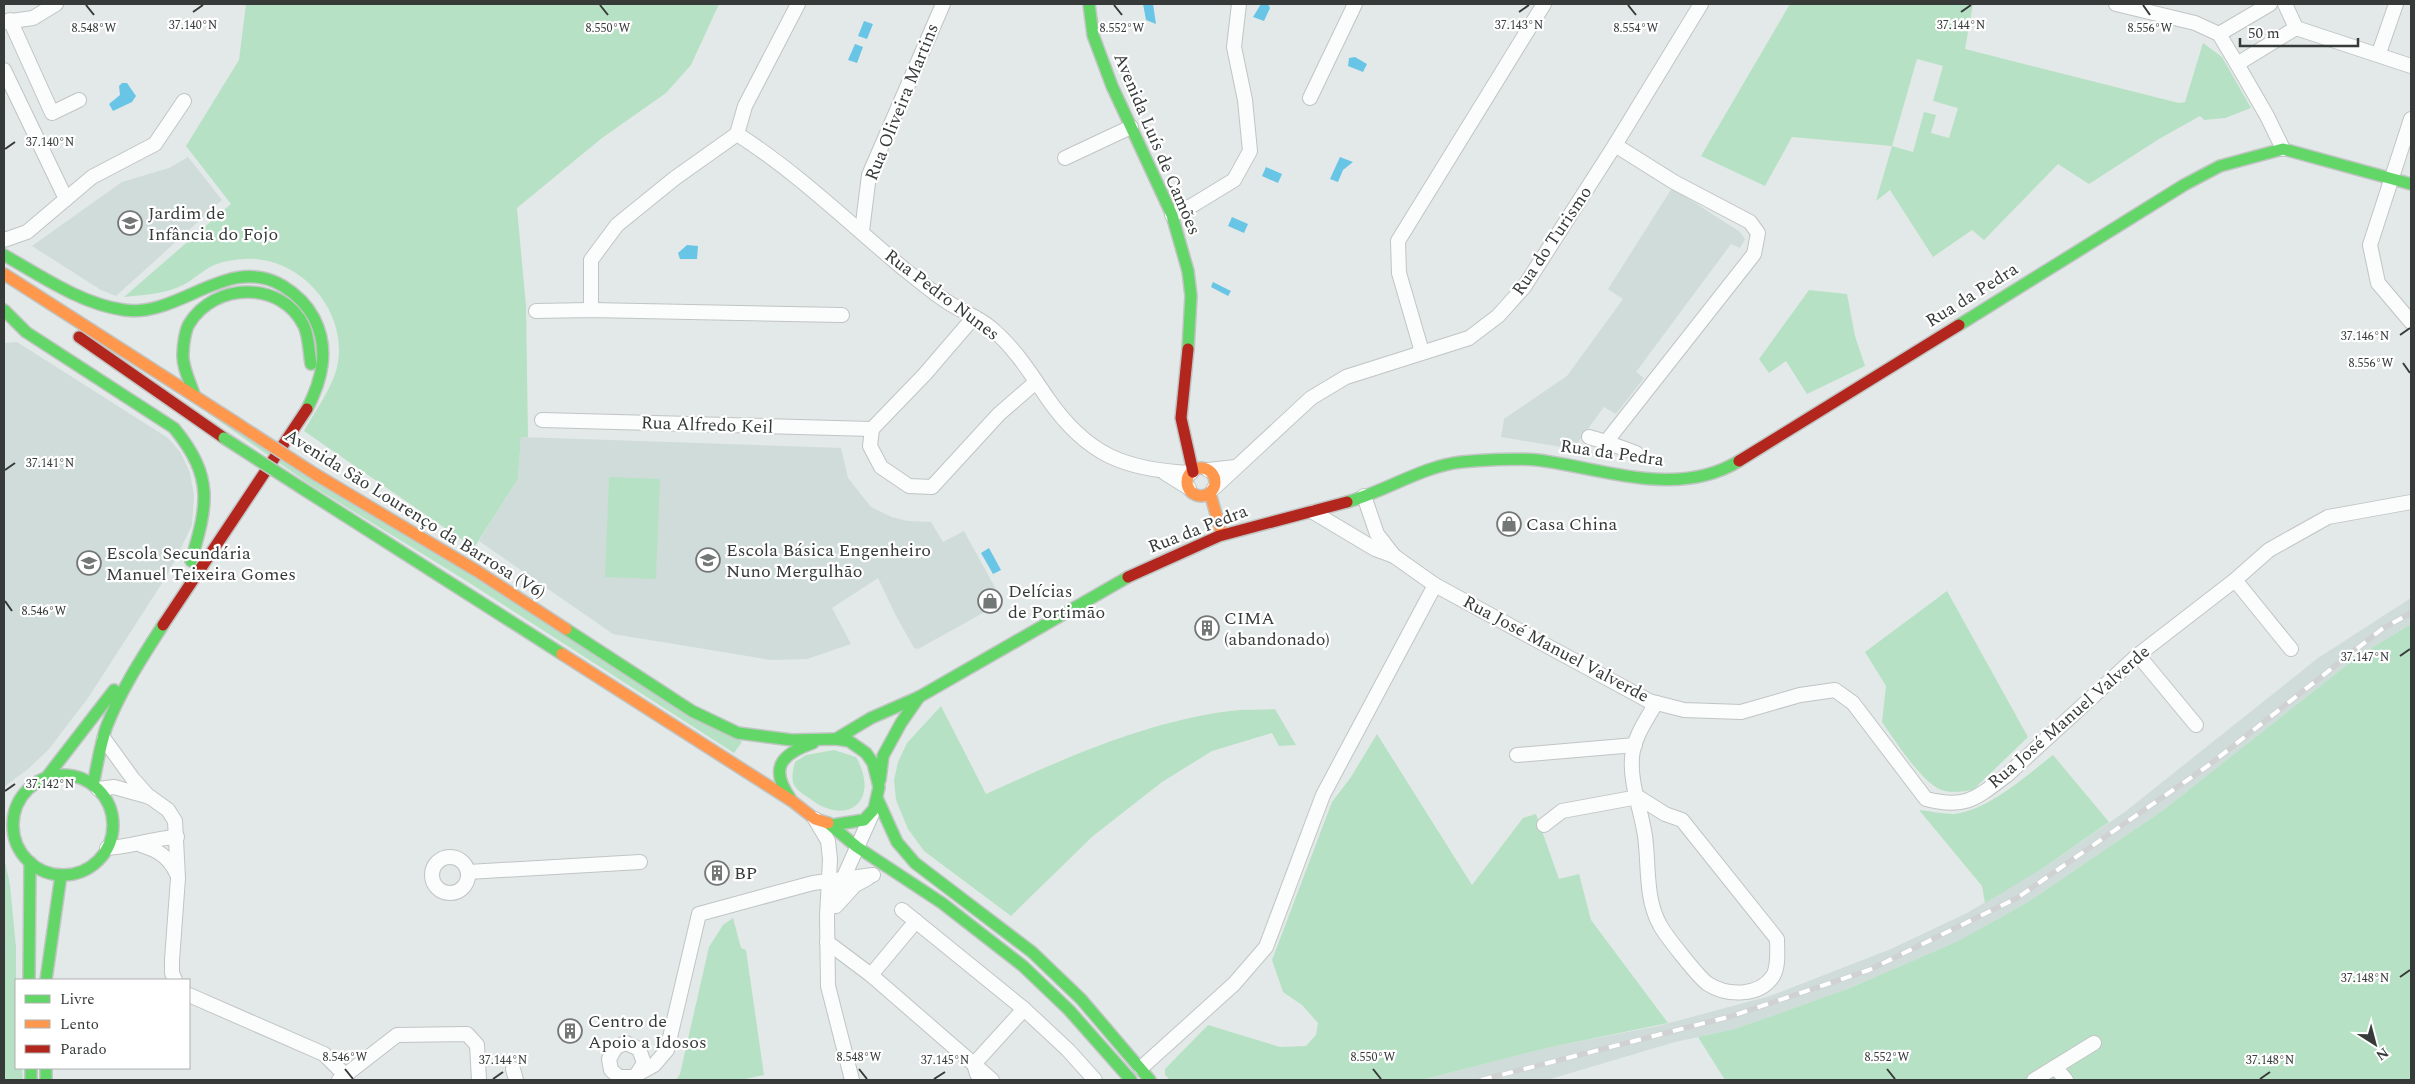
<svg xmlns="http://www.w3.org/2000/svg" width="2415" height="1084" font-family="Spectral,serif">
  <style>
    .built { fill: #cfdcda }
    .green { fill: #b7e1c4; fill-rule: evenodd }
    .water { fill: #69c5e5 }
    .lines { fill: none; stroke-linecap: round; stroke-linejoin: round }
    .street-casing { stroke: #c0c5c4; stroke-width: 16 }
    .fast-casing { stroke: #c0c5c4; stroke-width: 14 }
    .slow-casing { stroke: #c0c5c4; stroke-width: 14 }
    .jam-casing { stroke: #c0c5c4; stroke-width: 14 }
    .street { stroke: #fbfcfc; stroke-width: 14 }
    .fast { stroke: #63d668; stroke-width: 11 }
    .slow { stroke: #ff974d; stroke-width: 11 }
    .jam { stroke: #b3261e; stroke-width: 11 }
    .rail-casing { stroke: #d0d2d2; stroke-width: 5.5 }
    .rail { stroke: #fff; stroke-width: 4; stroke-dasharray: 11; stroke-linecap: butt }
    .fast-bridge-casing { stroke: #c0c5c4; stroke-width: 14; stroke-linecap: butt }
    .slow-bridge-casing { stroke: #c0c5c4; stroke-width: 14; stroke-linecap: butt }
    .fast-bridge { stroke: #63d668; stroke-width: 11 }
    .slow-bridge { stroke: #ff974d; stroke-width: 11 }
    .ticks { fill: none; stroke: #363a39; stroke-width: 2 }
    .labels { text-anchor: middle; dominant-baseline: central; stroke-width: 4.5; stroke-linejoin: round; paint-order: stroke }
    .street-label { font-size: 18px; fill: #363a39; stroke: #fff }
    .poi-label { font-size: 18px; fill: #363a39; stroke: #fff; text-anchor: start }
    .ticks-label { font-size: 12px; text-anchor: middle; fill: #363a39; stroke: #fff; stroke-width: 4.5; stroke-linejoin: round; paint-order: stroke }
  </style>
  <rect width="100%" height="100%" fill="#e3e9e8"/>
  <g class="built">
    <polygon points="188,157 222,200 116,296 101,290 32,246 122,182 169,168"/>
    <polygon points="1672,188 1740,232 1745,239 1740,248 1731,244 1636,372 1644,378 1616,414 1604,407 1573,449 1501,437 1504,419 1567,376 1623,299 1608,289"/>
    <polygon points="17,342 168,438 181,453 190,473 194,495 192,525 181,548 166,577 88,698 49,749 28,769 4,787 4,343"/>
    <polygon points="521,437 841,448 848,478 871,507 892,517 908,521 931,522 943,542 964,531 1003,602 918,649 914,648 895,614 878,578 832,608 851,644 807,659 771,660 613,634 479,541 518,479"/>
    <polygon points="2411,598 2411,624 2357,657 2162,811 2028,902 1958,941 1850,988 1735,1029 1675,1042 1547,1080 1421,1080 1551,1047 1658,1026 1770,996 1891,949 1967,913 2043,868 2126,811 2318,658"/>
  </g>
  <g class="green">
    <path d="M246 4H719L691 65 666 93 602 138 517 208 526 306 528 437H521L518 479 474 548 304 431C314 413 328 394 335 374 354 318 303 255 245 259 236 259 220 262 212 266 202 271 193 280 183 285 165 294 143 295 124 297L231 204 186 146 239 60Z"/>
    <path d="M1790 4H1973L1965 49 2179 103 2185 102 2203 43 2222 57 2251 108 2225 118 2204 120 2200 116 2159 139 2089 184 2058 164 1984 240 1972 230 1933 257 1890 190 1876 201 1892 146 1792 137 1765 186 1701 156ZM1917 59 1943 66 1933 101 1958 108 1949 138 1931 133 1936 115 1924 112 1913 152 1892 146Z"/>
    <polygon points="1809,290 1847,294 1855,336 1865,366 1807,394 1786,361 1769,373 1759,359"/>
    <polygon points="135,362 742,742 734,753 465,580 312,486"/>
    <polygon points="609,477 660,479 656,579 605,577"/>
    <path d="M1947 591 2028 737 1973 790C1964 791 1954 793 1945 791 1924 787 1895 740 1882 722L1886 686 1865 652Z"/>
    <polygon points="2411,624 2411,1080 1725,1080 1698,1037 1735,1029 1850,988 1958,941 2028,902 2162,811 2357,657"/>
    <path d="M941 706 986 794C1063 759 1144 722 1230 711 1244 709 1260 710 1275 709L1296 745 1279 746 1272 733 1212 751 1162 782 1093 836 1011 916 924 851 908 829 896 800 894 780 898 762 907 743Z"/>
    <polygon points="1377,734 1472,885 1523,818 1536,814 1559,879 1579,874 1591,920 1668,1023 1551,1047 1421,1080 1170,1080 1165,1075 1165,1069 1208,1025 1280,1047 1306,1046 1316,1035 1318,1023 1302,1005 1283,992 1272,960 1332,802 1351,777"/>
    <path d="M834 750 856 757C881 801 847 828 809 798 804 795 797 790 794 785 791 778 793 769 795 762L806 755Z"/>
    <path d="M2053 755 2109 822 2043 868 1985 903 1982 886 1919 810C1930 811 1943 814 1954 814 1988 811 2027 775 2053 755Z"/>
    <polygon points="4,857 10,885 16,947 16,1068 22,1068 23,1080 4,1080"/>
    <polygon points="733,918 741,948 746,950 764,1075 740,1080 676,1080 680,1074 709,947 723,925"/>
  </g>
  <g class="water">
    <polygon points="1143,4 1153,4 1156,24 1146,20"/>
    <polygon points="1261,4 1268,4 1270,8 1264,21 1253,17"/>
    <polygon points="864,21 873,24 867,39 858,36"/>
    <polygon points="855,44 863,47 857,63 848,60"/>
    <polygon points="1355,57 1367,64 1363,72 1348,66 1349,58"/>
    <polygon points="122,83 127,83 136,96 132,102 113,111 109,104 120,95 119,86"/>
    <polygon points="1340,157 1353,162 1343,170 1338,182 1330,179"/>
    <polygon points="1266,167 1282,174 1278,183 1262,176"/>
    <polygon points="1232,217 1248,224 1244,233 1228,226"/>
    <polygon points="687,245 698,246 697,259 680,259 678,253"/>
    <polygon points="1213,282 1231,291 1228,296 1211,287"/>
    <polygon points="989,548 1001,570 993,574 981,553"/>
  </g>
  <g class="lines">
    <g class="street-casing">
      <g id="street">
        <polyline points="2116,4 2195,23 2219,34"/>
        <polyline points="10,20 52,113 79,100"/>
        <polyline points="4,22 33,18 56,4"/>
        <polyline points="2296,28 2411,66"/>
        <polyline points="2219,34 2237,64 2296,28 2285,4"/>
        <polyline points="2219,34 2270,4"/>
        <polyline points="2379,53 2396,4"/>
        <polyline points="2237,64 2267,116 2283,149"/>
        <polyline points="4,70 66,199"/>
        <polyline points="1310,98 1355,4"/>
        <polyline points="2411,119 2370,245 2378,283 2411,322"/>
        <path d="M737 134C798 173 849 223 904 269 917 279 930 290 943 299 958 310 977 316 991 328 1015 348 1031 374 1048 399 1087 455 1125 470 1191 473"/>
        <polyline points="1615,145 1674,182 1750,222 1758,233 1754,254 1606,442 1636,453"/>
        <polyline points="1065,158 1131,127"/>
        <polyline points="1172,215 1193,205 1234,180 1250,151 1245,100 1234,47 1239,4"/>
        <polyline points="862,231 869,175 943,4"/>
        <polyline points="4,240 27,232 92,177 155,144 184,101"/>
        <polyline points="591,310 591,260 617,225 675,178 737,134 745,106 798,4"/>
        <polyline points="536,311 591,310 842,315"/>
        <polyline points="974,317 925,374 872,429 870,446 881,467 909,486 932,487 999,414 1036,382"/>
        <polyline points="1422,352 1399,273 1398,241 1544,4"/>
        <polyline points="542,420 872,429"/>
        <polyline points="1589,437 1606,442"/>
        <polyline points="1208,470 1236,467"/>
        <polyline points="1165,473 1189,488"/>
        <polyline points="1214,488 1311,398 1346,377 1469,338 1498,316 1524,287 1615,145 1701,4"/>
        <polyline points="1364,496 1377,534 1394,556"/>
        <path d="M1313 512 1375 549 1394 556 1435 585 1649 701 1684 710 1741 712 1800 695 1835 690 1853 703 1926 799C1966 809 1975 799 2007 775L2138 655 2235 580 2269 550 2328 517 2411 502"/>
        <polyline points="2235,580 2291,649"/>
        <polyline points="2138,655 2196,725"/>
        <polyline points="104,739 133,779 149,797"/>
        <polyline points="1517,755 1635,745"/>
        <polyline points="98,789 114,787 150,797 168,810 175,821 178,878 172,960 172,973 175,980"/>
        <polyline points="815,819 828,841 830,859 827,916 828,986 852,1080"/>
        <path d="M1544 825 1562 811 1638 797 1665 814 1682 820 1777 939C1777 950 1779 966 1773 976 1759 997 1727 996 1708 984 1700 979 1665 935 1660 925 1645 899 1649 864 1645 836 1641 809 1630 784 1632 758 1633 738 1647 719 1656 703"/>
        <path d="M141 845C158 850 169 857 177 874"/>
        <path d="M107 848C131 847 153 838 177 837"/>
        <circle cx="450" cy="875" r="18"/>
        <polyline points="468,872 640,862"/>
        <polyline points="836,906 855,885 868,878"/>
        <polyline points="830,908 872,814"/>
        <polyline points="902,910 1024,1009"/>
        <polyline points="827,942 871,975 992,1080"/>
        <polyline points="871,975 916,921"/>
        <polyline points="189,995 324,1054 346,1076 347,1080"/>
        <polyline points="2055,1067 2066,1080"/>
        <polyline points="1141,1068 1234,984 1266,947 1323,795 1435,585"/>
        <polyline points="513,1069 516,1080"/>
        <polyline points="977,1074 974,1064 1024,1009 1068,1050 1095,1080"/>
        <polyline points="633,1077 619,1077 611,1070 609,1059 616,1047 626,1043 639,1049 644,1063 637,1074"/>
        <polyline points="339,1080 397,1035 467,1034 477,1045 479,1080"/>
        <polyline points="627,1080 654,1065 667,1050 699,914 813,883 873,875"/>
        <polyline points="2034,1080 2094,1043"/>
      </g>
    </g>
    <g class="fast-casing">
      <g id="fast">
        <polyline points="1089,4 1093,35 1112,86 1172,215 1188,271 1191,296 1188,349"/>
        <path d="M4 255C41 276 81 304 124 310 180 318 228 253 283 286 296 294 307 305 314 318 330 349 322 380 307 409"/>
        <path d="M4 310 26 332 174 428C214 477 208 504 191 561"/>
        <polyline points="1959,325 2184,185 2220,166 2283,149 2411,184"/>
        <path d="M194 394C190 382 182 366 183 354 183 346 185 331 189 324 214 282 282 280 304 326 309 337 309 353 311 364"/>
        <polyline points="300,487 562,654"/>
        <path d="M1347 502C1384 492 1423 466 1461 462 1481 460 1517 458 1537 460 1603 468 1677 499 1739 461"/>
        <polyline points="566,629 692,711 738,733 792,740 836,739 849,741 866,753 873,763 879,787 874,809 864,820 832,825"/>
        <polyline points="836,739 871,718 919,697 1128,577"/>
        <circle cx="63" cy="825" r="50"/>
        <polyline points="46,778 114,690"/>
        <polyline points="880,780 883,756 901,723 919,697"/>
        <path d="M93 785C97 766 100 746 106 728 120 691 142 658 163 625"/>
        <path d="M790 798C769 768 781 754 813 743"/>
        <polyline points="877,798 897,842 915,863 1032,952 1081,999 1150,1080"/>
        <polyline points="828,823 857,847 942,903 1023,966 1069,1010 1131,1080"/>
        <polyline points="29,980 30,862"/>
        <polyline points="46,980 61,875"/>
        <polyline points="31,1068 31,1080"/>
        <polyline points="46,1068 46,1080"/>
      </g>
    </g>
    <g class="slow-casing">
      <g id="slow">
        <polyline points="4,274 241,426"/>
        <circle cx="1201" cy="482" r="14"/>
        <polyline points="315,474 477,571 566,629"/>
        <polyline points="1210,493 1222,535"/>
        <polyline points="562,654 792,801 815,819 828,823"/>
      </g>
    </g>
    <g class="jam-casing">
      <g id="jam">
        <polyline points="79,337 224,438"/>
        <polyline points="1188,349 1181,418 1193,472"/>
        <polyline points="1739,461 1959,325"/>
        <polyline points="1128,577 1219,536 1347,502"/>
        <polyline points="163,625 307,409"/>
      </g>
    </g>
    <use href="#street" class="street"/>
    <use href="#fast" class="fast"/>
    <use href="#slow" class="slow"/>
    <use href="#jam" class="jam"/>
    <g class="rail-casing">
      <polyline id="rail" points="1481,1080 1732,1016 1869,970 2017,898 2209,765 2382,629 2411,613"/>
    </g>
    <use href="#rail" class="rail"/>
    <g class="fast-bridge-casing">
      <polyline id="fast-bridge" points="224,438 300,487"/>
    </g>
    <g class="slow-bridge-casing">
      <polyline id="slow-bridge" points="241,426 315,474"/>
    </g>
    <use href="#fast-bridge" class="fast-bridge"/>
    <use href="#slow-bridge" class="slow-bridge"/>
  </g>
  <path class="ticks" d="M86 5 94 15M600 5 608 15M1114 5 1122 15M1628 5 1636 15M2143 5 2150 15M193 12 203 5M1519 12 1529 5M1961 12 1971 5M5 149 15 142M2400 335 2410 328M2403 363 2410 373M5 470 15 463M5 601 12 611M2400 656 2410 649M5 791 15 784M2400 977 2410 970M345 1069 353 1079M859 1069 867 1079M1373 1069 1381 1079M1887 1069 1895 1079M493 1079 503 1072M934 1079 945 1072M2260 1079 2270 1072"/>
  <defs>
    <g id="school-ring" transform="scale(1.25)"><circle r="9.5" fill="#fff" stroke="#737776" stroke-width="1.5"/><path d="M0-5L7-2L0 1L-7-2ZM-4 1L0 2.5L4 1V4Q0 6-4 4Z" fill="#737776"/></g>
    <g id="shop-ring" transform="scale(1.25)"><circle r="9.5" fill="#fff" stroke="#737776" stroke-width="1.5"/><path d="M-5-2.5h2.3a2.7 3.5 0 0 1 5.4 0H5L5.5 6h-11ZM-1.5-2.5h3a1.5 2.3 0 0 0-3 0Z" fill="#737776"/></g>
    <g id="building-ring" transform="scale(1.25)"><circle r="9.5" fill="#fff" stroke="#737776" stroke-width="1.5"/><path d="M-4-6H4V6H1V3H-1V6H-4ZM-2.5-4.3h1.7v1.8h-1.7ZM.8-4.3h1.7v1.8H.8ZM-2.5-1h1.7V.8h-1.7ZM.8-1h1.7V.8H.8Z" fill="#737776"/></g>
  </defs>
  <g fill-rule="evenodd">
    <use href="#school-ring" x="130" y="223"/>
    <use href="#shop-ring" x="1509" y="524"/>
    <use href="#school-ring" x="708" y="560"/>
    <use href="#school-ring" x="89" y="563"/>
    <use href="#shop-ring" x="990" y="601"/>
    <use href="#building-ring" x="1207" y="628"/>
    <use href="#building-ring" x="717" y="873"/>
    <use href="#building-ring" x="570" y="1031"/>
  </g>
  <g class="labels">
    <g class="street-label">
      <text transform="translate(902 102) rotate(-68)">Rua Oliveira Martins</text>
      <text transform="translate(1157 144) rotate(67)">Avenida Luís de Camões</text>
      <text transform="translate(1552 241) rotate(-56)">Rua do Turismo</text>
      <text transform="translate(942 295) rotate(37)">Rua Pedro Nunes</text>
      <text transform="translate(1972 295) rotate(-32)">Rua da Pedra</text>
      <text transform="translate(707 425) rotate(2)">Rua Alfredo Keil</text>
      <text transform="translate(1612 453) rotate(8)">Rua da Pedra</text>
      <text transform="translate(415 514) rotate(32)">Avenida São Lourenço da Barrosa (V6)</text>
      <text transform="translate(1198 529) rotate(-21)">Rua da Pedra</text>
      <text transform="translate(1556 649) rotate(28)">Rua José Manuel Valverde</text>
      <text transform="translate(2069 717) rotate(-41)">Rua José Manuel Valverde</text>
    </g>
    <g class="poi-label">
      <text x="148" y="213">Jardim de<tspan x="148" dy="21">Infância do Fojo</tspan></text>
      <text x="1526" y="524">Casa China</text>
      <text x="726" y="550">Escola Básica Engenheiro<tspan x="726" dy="21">Nuno Mergulhão</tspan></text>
      <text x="106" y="553">Escola Secundária<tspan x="106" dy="21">Manuel Teixeira Gomes</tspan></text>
      <text x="1008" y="591">Delícias<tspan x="1008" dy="21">de Portimão</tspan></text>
      <text x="1224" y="618">CIMA<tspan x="1224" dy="21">(abandonado)</tspan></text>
      <text x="734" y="873">BP</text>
      <text x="588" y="1021">Centro de<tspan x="588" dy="21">Apoio a Idosos</tspan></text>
    </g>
  </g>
  <g class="ticks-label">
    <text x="193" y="29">37.140°N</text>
    <text x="1519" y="29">37.143°N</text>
    <text x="1961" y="29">37.144°N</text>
    <text x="94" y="32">8.548°W</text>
    <text x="608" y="32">8.550°W</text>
    <text x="1122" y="32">8.552°W</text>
    <text x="1636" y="32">8.554°W</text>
    <text x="2150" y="32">8.556°W</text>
    <text x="50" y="146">37.140°N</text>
    <text x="2365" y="340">37.146°N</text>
    <text x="2371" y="367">8.556°W</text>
    <text x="50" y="467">37.141°N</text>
    <text x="44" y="615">8.546°W</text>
    <text x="2365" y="661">37.147°N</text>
    <text x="50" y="788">37.142°N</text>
    <text x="2365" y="982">37.148°N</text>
    <text x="345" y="1061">8.546°W</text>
    <text x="859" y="1061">8.548°W</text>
    <text x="1373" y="1061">8.550°W</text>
    <text x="1887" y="1061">8.552°W</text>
    <text x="503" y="1064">37.144°N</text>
    <text x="945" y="1064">37.145°N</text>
    <text x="2270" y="1064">37.148°N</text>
  </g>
  <rect width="2415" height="1084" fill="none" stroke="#363a39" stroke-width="10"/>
  <rect x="15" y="979" width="175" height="90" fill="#ffffff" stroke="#afb0b0"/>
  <rect x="25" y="995" width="25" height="8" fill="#63d668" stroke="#afb0b0"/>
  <text x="60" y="1004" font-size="15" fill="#363a39">Livre</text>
  <rect x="25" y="1020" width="25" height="8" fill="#ff974d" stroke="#afb0b0"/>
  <text x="60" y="1029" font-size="15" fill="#363a39">Lento</text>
  <rect x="25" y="1045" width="25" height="8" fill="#b3261e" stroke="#afb0b0"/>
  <text x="60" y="1054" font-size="15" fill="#363a39">Parado</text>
  <g transform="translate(2375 1044) rotate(144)" stroke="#ffffff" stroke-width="4" paint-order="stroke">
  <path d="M0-4L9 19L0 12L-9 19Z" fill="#363a39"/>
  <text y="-8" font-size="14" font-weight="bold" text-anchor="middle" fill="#363a39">N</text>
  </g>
  <path d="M2240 38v8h118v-8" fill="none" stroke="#363a39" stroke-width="2.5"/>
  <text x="2248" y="38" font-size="15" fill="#363a39" stroke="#ffffff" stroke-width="4" paint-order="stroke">50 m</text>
</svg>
